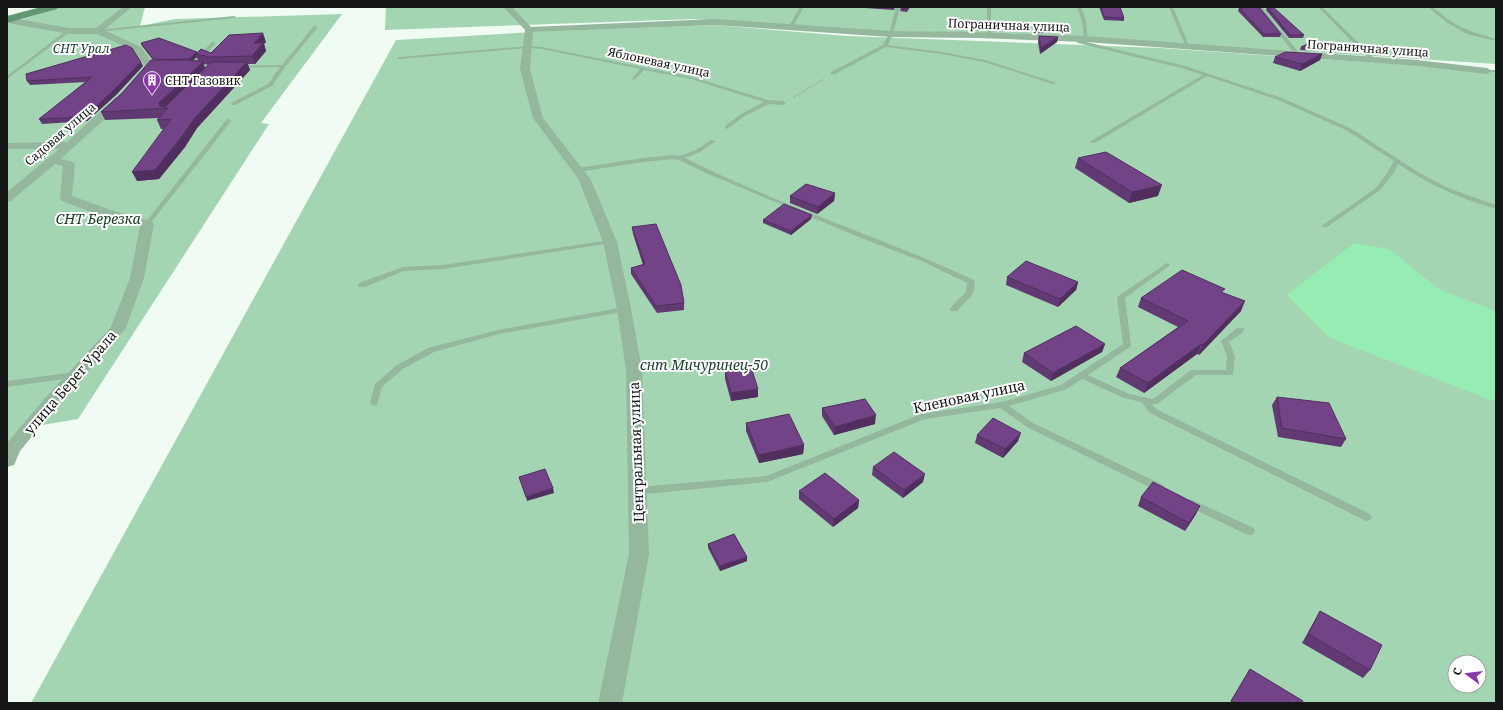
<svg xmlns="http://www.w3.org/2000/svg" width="1503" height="710" font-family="'Noto Serif',serif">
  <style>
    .green { fill: #a4d5b3; fill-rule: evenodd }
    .water { fill: #96edb4 }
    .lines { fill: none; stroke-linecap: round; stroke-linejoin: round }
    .path { stroke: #a4ada7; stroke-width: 1.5; stroke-dasharray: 1.5 1; stroke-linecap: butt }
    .lane { fill: #94b79e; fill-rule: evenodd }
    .street { fill: #94b79e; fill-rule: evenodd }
    .secondary { fill: #619773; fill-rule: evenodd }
    .wall { fill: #623a73; fill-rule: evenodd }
    .shaded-wall { fill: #502f5e }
    .building { fill: #724386; stroke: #502f5e }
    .labels { text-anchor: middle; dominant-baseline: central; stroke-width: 4; stroke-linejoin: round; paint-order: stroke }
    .far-street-label { font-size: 12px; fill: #141715; stroke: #fff }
    .far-park-label { font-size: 12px; font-style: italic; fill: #1c402a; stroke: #fff }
    .far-poi-label { font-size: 12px; fill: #141715; stroke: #fff; text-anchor: start }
    .park-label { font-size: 14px; font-style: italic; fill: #1c402a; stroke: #fff }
    .street-label { font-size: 14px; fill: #141715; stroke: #fff }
  </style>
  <rect width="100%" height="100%" fill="#f0fbf3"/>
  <g class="green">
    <polygon points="61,7 145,7 140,26 175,19 342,14 261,123 269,124 78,419 37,426 7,466 7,24"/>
    <polygon points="386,7 1496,7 1496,64 1009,33 870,31 694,19 385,30"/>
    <path d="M715 25 847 36 1160 48 1496 71V703H31L396 40 551 31ZM1455 662H1479V686H1455Z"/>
  </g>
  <polygon class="water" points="1354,243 1389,249 1440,290 1496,311 1496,402 1330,338 1287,295"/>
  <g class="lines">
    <polyline class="path" points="794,97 824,79"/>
    <g class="lane">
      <polygon points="800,7 804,7 792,28 788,28"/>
      <polygon points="896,7 900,7 893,34 888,45 942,52 985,60 1057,83 1053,84 984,62 942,54 886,47 835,74 831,74 831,72 883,45 889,34"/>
      <polygon points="987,7 991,7 991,35 989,36 987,35"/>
      <polygon points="1077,7 1081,7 1086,21 1088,40 1084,39 1082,21"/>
      <polygon points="1169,7 1173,7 1190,48 1186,47"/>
      <polygon points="1258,7 1262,7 1300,54 1300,56 1296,56"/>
      <polygon points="1318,7 1322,7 1375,59 1375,61 1371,61"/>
      <path d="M1428 7C1436 7 1442 16 1449 20 1464 30 1479 34 1496 39V41L1467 34 1446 22Z"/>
      <polygon points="234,16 236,17 235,18 98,32 96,31 98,30"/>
      <polygon points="314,26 318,27 285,67 272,86 235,105 231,105 231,103 268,84 280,67 238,68 236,68 236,66 282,65"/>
      <polygon points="67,30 71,31 7,79 7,76"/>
      <path d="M1076 38 1082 41 1185 66 1282 98 1350 128 1418 172 1448 188 1496 205V209C1461 199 1428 184 1398 164L1393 174 1380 190 1327 227H1323V225L1376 188 1387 173 1394 161 1346 130 1278 100 1207 76 1095 143H1091V141L1203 75 1181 68 1078 43 1074 39Z"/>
      <polygon points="212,42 216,43 194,66 185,66 185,64 191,64"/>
      <polygon points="528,46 542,47 692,77 768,100 783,101 786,103 783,105 769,104 745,116 727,129 725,128 725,126 741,114 764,102 691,79 644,70 634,80 632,79 640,69 542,49 528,48 399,59 397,58 399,57"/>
      <rect x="1485" y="70" width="11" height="2"/>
      <polygon points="227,119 232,120 149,225 145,225 145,223"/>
      <path d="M711 140 716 141 700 152 685 158C778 205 879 236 974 280 978 294 965 302 957 311H951L950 309 951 307 966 292 967 283 924 262 861 238 706 173 679 160 673 159 643 162 578 172 575 170 578 168 643 158 673 155 679 156 696 150Z"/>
      <polygon points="610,240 612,241 612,243 443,269 404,271 365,287 359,287 358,285 359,283 403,267 443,265"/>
      <polygon points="1167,263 1169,264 1170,265 1169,266 1125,298 1131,345 1130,347 1088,375 1129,394 1153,399 1191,370 1226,370 1227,356 1221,341 1237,328 1243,328 1244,330 1243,332 1229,342 1235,356 1233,375 1196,375 1157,404 1152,404 1156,409 1370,514 1372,517 1370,520 1367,521 1364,520 1150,413 1141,402 1124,398 1082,379 1067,389 1009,406 1033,423 1163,485 1165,488 1163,491 1160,492 1157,491 1027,427 1000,408 925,419 767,482 637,495 634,494 632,491 634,488 637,487 766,476 921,414 1002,402 1061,385 1123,344 1117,297"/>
      <polygon points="624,307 627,307 628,309 627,311 499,334 434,352 403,369 382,387 377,405 374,406 370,403 375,384 397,365 428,348 498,330"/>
      <polygon points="75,372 78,373 79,375 78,377 7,387 7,381"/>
      <polygon points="1190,499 1254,528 1255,531 1254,534 1250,535 1246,534 1187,506 1185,503 1187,500"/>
    </g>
    <g class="street">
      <polygon points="123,7 132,7 104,30 141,47 155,66 141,83 138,84 133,81 145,66 135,51 97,34 69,34 7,23 7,17 69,28 96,28"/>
      <polygon points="503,7 512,7 531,27 715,19 891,31 978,32 1086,36 1417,60 1487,68 1492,71 1487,74 1417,66 1086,42 978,38 891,37 715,25 533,32 530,69 543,118 591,180 617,242 631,309 642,370 649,554 622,703 598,703 629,554 626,370 617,309 603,242 579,180 533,118 520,69 525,30"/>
      <polygon points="119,97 123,98 124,100 123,102 61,159 73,162 75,164 72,196 114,211 152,221 154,224 144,278 126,328 57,406 20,451 14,465 7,467 7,443 45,398 111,327 130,278 140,226 104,217 62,201 60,198 63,166 55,164 11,201 7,202 7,192 59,149 7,149 7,143 67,142 115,98"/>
    </g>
    <polygon class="secondary" points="41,7 59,7 57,9 7,23 7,16"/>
  </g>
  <g class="wall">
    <polygon points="865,7 895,7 894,10 865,8"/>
    <polygon points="901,7 910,7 907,12 900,11"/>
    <polygon points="1099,7 1120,7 1124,18 1124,21 1104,20"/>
    <polygon points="1241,7 1259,7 1281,34 1280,37 1263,37 1238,11 1239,8 1240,8"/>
    <polygon points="1267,7 1304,35 1303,38 1289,38 1266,10"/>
    <polygon points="1036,24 1057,30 1056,33 1036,33 1035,27"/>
    <polygon points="1039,36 1058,37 1057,42 1040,54 1038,42"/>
    <path d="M266 42 264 44 266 51 255 64H248L250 70 197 128 185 147 159 179 137 181 164 129H161L157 120 159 118 105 120 101 112 122 93 153 60 142 46 141 43 197 52V53H211ZM197 57 198 61 193 60ZM203 64 209 65 205 68Z"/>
    <polygon points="1301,47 1319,48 1317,51 1300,50"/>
    <polygon points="1322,54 1320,60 1300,71 1273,63 1275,57"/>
    <polygon points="143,66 116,95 87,121 42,124 39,119 86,82 30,85 27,81"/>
    <polygon points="1078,158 1158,196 1129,203 1075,168"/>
    <polygon points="835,193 834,201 817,214 790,203 790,196"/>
    <polygon points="811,219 791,235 763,223 763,220"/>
    <polygon points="632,227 684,303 684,310 657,313 631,274 631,268 643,265 633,234"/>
    <polygon points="1007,277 1078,282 1076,290 1058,307 1006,285"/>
    <polygon points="1224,293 1241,311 1199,355 1197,354 1144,393 1116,377 1120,368 1178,327 1138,307 1141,298"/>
    <polygon points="1105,344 1102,352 1051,381 1022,362 1024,353"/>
    <polygon points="725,370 758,397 731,401 725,379"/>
    <polygon points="1277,397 1346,439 1341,447 1278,437 1272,405"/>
    <polygon points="822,408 875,424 834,435 822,416"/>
    <polygon points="746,423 804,445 803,454 759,463 746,431"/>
    <polygon points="977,435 1018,441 1003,458 975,443"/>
    <polygon points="873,467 923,482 903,498 872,475"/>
    <polygon points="799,491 859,500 858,508 833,527 799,499"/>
    <polygon points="1141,497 1196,514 1185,531 1138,506"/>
    <polygon points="708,544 747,557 747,561 720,571 708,548"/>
    <polygon points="1320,611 1370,670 1363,678 1302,643 1315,620"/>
    <polygon points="1250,669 1302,703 1230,703"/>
  </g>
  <g class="shaded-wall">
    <polygon points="263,33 266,42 264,44 266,51 255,64 252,56 254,43"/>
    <polygon points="1058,37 1057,42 1040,54 1041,48"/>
    <polygon points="197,52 198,55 196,54 197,57 190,63 189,59"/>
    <polygon points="1322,54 1320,60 1300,71 1302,64"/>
    <polygon points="141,62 143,66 116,95 87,121 85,117"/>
    <polygon points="203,62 206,70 167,108 161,109 159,103"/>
    <polygon points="247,62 250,70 197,128 185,147 159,179 137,181 132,172"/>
    <polygon points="1162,185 1158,196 1129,203 1132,192"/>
    <polygon points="835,193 834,201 817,214 818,207"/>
    <polygon points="812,215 811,219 791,235 791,231"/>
    <polygon points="1078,282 1076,290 1058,307 1060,299"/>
    <polygon points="1245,301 1241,311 1199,355 1203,345"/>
    <polygon points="1105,344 1102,352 1051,381 1053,373"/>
    <polygon points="1201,344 1197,354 1144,393 1148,383"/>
    <polygon points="758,389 758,397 731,401 731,393"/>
    <polygon points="876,415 875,424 834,435 835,427"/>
    <polygon points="1021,433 1018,441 1003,458 1005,449"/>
    <polygon points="804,445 803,454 759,463 759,455"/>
    <polygon points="925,474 923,482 903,498 904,490"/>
    <polygon points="553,488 554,493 527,501 526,497"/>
    <polygon points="859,500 858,508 833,527 834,519"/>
    <polygon points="1200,506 1196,514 1185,531 1189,523"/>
    <polygon points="747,557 747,561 720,571 720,566"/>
  </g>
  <g class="building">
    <polygon points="901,7 909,7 908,9 901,8"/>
    <polygon points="1101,7 1120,7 1124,18 1104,17"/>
    <polygon points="1242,7 1259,7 1281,34 1264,34 1239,8 1243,8"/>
    <polygon points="1267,7 1273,7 1304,35 1290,35"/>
    <polygon points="1036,24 1056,26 1057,30 1037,30"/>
    <polygon points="263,33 254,43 263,43 252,56 210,57 196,54 201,49 211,53 229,35"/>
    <polygon points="1039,36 1058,37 1041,48"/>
    <polygon points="159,38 197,52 189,59 154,60 141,43"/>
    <polygon points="1312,42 1319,48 1301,47"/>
    <polygon points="126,45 132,48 141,62 114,90 85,117 39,119 92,77 27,81 26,74"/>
    <polygon points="1285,52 1322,54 1302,64 1275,57"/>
    <polygon points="151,60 189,60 203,62 159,103 160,106 165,107 211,62 247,62 194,119 181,138 155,170 132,172 171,119 157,120 168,108 101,112 122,93"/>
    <polygon points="1106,152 1162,185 1132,192 1078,158"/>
    <polygon points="806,184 835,193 818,207 790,196"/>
    <polygon points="784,204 812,215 791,231 763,220"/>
    <polygon points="656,224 681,285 684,303 656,306 631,268 645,264 632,227"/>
    <polygon points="1026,261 1078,282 1060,299 1007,277"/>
    <polygon points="1182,270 1225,289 1221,292 1245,301 1203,345 1201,344 1148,383 1120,368 1188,321 1141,298"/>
    <polygon points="1076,326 1105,344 1053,373 1024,353"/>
    <polygon points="751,367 758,389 731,393 725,370"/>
    <polygon points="1277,397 1329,403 1346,439 1282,428"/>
    <polygon points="865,399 876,415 835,427 822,408"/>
    <polygon points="789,414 804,445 759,455 746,423"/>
    <polygon points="993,418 1021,433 1005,449 977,435"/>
    <polygon points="894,452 925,474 904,490 873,467"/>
    <polygon points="545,469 553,488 526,497 519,477"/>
    <polygon points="825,473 859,500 834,519 799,491"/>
    <polygon points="1153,482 1200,506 1189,523 1141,497"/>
    <polygon points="734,534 747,557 720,566 708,544"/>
    <polygon points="1320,611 1382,645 1370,670 1308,634"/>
    <polygon points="1250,669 1303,701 1302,703 1234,703 1231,701"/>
  </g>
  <defs>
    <g id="building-pin" transform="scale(0.9)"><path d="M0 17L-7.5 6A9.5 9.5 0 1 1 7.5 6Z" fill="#8838a8" stroke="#fff"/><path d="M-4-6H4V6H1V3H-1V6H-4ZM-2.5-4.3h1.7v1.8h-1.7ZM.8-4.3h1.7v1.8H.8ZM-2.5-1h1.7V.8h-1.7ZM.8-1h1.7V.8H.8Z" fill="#fff"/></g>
  </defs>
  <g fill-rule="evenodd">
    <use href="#building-pin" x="152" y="80"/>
  </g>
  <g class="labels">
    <g class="far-street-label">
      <text transform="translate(1009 25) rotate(2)">Пограничная улица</text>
      <text transform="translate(1368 48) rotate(4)">Пограничная улица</text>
      <text transform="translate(659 62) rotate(12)">Яблоневая улица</text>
      <text transform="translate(60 134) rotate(-41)">Садовая улица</text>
    </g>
    <g class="far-park-label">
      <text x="81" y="48">СНТ Урал</text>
    </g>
    <g class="far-poi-label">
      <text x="165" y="80">СНТ Газовик</text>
    </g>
    <g class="park-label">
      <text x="98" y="218">СНТ Березка</text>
      <text x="704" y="364">снт Мичуринец-50</text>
    </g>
    <g class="street-label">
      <text transform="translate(70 382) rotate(-49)">улица Берег Урала</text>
      <text transform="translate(969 396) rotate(-12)">Кленовая улица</text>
      <text transform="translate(636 452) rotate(-92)">Центральная улица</text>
    </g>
  </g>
  <rect width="1503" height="710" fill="none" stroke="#141715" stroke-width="16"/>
  <g transform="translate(1467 674) rotate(285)"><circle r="19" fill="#ffffff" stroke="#a1a2a1"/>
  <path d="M0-3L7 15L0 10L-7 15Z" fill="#8838a8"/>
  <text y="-6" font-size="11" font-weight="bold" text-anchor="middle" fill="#141715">С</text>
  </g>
</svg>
